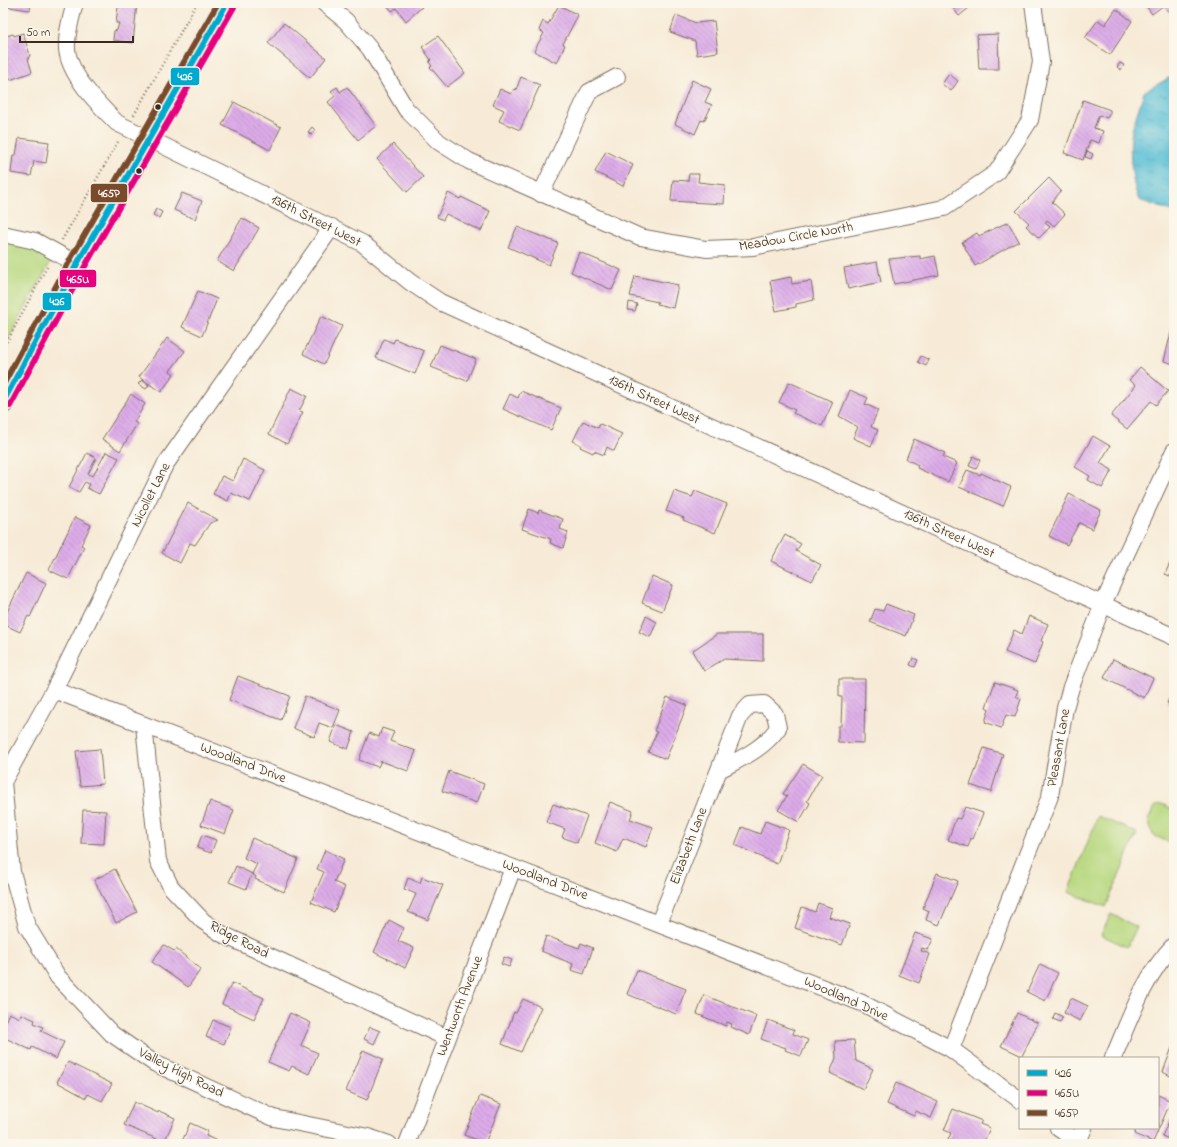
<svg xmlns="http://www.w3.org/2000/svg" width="1177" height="1147" font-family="'Indie Flower',sans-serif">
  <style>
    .park { fill: #b7d87f; stroke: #79814e }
    .water { fill: url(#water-ripples); stroke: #4a747a }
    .building { fill: url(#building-back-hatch) }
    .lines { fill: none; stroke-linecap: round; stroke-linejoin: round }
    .minor-casing { stroke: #7d6e5f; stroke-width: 18 }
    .secondary-casing { stroke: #7d6e5f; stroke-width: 24 }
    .path { stroke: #7d6e5f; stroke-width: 2.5; stroke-dasharray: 1 3; stroke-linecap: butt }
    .minor { stroke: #fff; stroke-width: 16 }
    .secondary { stroke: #fff; stroke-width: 22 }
    .bus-1-casing { stroke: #fbf7ec; stroke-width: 9 }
    .bus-2-casing { stroke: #fbf7ec; stroke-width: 9 }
    .bus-3-casing { stroke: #fbf7ec; stroke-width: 9 }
    .bus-1 { stroke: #00a9ce; stroke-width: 6 }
    .bus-2 { stroke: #e5007d; stroke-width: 6 }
    .bus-3 { stroke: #7a4b2a; stroke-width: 6 }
    .bus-dot { fill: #3b2a1e; stroke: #fbf7ec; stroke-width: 1.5 }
    .labels { text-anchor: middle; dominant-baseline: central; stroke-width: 3; stroke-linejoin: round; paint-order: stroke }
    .street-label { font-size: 14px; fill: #3b2a1e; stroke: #fbf7ec }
    .line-badge { stroke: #fbf7ec; stroke-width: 1.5 }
    .badge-label { font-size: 11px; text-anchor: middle; font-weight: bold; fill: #fff }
  </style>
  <defs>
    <pattern id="water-ripples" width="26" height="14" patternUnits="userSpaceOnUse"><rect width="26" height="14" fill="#58bfd5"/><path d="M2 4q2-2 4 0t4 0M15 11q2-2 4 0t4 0" fill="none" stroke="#4a9bac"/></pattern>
    <pattern id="building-back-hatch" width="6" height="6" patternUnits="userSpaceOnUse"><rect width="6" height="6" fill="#ddace9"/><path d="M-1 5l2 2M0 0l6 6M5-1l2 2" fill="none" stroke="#b48cbc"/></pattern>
  </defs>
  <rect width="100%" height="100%" fill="#fbf7ec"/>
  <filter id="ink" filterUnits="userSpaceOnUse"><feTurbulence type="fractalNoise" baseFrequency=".025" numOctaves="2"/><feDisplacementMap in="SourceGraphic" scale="8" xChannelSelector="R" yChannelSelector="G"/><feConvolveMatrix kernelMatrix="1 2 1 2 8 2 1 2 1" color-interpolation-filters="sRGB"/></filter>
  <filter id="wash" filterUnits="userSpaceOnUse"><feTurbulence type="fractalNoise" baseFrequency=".012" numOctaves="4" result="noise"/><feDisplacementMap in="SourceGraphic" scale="16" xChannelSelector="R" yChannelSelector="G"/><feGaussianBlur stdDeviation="0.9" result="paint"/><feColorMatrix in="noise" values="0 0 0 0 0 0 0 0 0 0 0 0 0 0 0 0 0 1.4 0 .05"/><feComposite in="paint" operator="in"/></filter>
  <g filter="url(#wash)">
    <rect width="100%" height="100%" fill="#f7ebd7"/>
    <g class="park">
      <polygon points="3,234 56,252 3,349"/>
      <polygon points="1162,804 1174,810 1174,843 1172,844 1153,835 1148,820 1156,805"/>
      <polygon points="1098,816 1137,833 1106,907 1068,892"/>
      <polygon points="1111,914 1137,927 1127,947 1101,935"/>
    </g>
    <path class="water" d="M1174 75V212L1139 200C1132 186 1129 152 1131 137 1133 122 1140 106 1144 92Z"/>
    <g id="blocks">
      <g class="building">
        <polygon points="9,3 31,3 30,10 8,7"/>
        <polygon points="121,3 137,3 133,43 113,40 114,31 117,30 119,23 116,23 118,7 121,7"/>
        <polygon points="385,3 419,3 422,7 406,21 396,8 392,11"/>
        <polygon points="949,3 975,3 959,16"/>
        <polygon points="1144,3 1174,3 1174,8 1169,12 1164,5 1152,14"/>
        <polygon points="559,5 578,15 563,44 565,45 557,63 534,51 544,33 539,30 543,21 548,24"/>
        <polygon points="1116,9 1132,21 1110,55 1085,38 1098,20 1105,25"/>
        <polygon points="676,15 696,23 714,21 718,52 697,55 695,41 670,32"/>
        <polygon points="284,23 326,58 310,78 268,43"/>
        <polygon points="23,33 30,55 28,59 32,72 10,80 5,64 8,63 3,49 3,37 13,34 14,36"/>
        <polygon points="998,34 999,69 979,69 977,35"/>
        <polygon points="438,36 465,73 447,87 430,67 432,66 429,62 431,60 422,47"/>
        <polygon points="1120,63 1124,65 1121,70 1117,67"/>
        <polygon points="949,74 958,81 951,91 942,84"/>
        <polygon points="521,77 540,85 520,130 499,121 504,110 493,105 500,89 511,94 514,89 516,90"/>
        <polygon points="692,80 711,89 705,102 712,105 704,121 701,120 695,134 675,124"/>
        <polygon points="337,87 340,92 347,87 376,126 358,140 328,102 335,96 331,91"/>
        <polygon points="1083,100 1110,110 1110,113 1107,118 1099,115 1094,128 1103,131 1099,143 1090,140 1083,160 1064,153"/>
        <polygon points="234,102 281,127 270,150 222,125"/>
        <polygon points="312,127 315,130 311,135 308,132"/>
        <polygon points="19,138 49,142 46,163 34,161 31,176 11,173 13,155 16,155"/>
        <polygon points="393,144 423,177 407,192 377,159"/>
        <polygon points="606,151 633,165 623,186 595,172"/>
        <polygon points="1087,151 1093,154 1091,159 1085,157"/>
        <polygon points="689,174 699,174 698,182 725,185 724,204 671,201 673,180 688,181"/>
        <polygon points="1049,178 1061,191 1052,202 1065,214 1054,226 1047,220 1045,223 1050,227 1039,238 1026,226 1029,223 1016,211"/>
        <polygon points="182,193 202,201 195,219 174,210"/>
        <polygon points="448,193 460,199 461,197 490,211 481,231 446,214 443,220 437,217"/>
        <polygon points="156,209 162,212 159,218 153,215"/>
        <polygon points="242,218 259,228 234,271 217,261"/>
        <polygon points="1008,222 1019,241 975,266 962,242 977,233 979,236"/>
        <polygon points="517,227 558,243 549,265 508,247"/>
        <polygon points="579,252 621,270 612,290 571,272"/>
        <polygon points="920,256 920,259 935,256 939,275 894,284 889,259"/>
        <polygon points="877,262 881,282 848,289 844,268"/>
        <polygon points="635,276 678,285 673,308 657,304 658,302 630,296"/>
        <polygon points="791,277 792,284 811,281 814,300 796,304 796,307 776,311 770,281"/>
        <polygon points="198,291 217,299 202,336 182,327"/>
        <polygon points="629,302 637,304 635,311 628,310"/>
        <polygon points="321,316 342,326 324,364 303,354"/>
        <polygon points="1174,320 1174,364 1164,361"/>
        <polygon points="167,338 185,351 170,371 174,374 161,392 139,377"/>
        <polygon points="384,339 393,343 395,339 424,351 415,374 376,358"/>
        <polygon points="440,345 476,359 467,381 431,367"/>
        <polygon points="921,356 929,360 926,366 918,362"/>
        <polygon points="1140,367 1168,391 1156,405 1151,401 1127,429 1111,416 1136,385 1129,380"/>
        <polygon points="142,380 149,385 146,389 138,384"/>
        <polygon points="789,382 833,402 822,426 793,413 795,410 779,402"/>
        <polygon points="291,388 307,396 299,411 303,412 287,444 269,434"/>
        <polygon points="850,390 868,398 865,404 878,410 871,427 878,430 871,446 853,438 858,427 839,416"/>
        <polygon points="521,391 561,408 551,430 503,409 510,394 518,398"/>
        <polygon points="131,394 145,404 134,422 137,424 120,451 102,439"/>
        <polygon points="583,421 598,428 600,424 622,434 614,451 607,447 604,455 594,451 593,453 580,447 581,445 573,441"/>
        <polygon points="1093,436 1110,446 1100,463 1112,470 1102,488 1088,480 1090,476 1075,467"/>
        <polygon points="914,439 945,453 943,457 957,463 948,482 917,468 918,465 906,459"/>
        <polygon points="106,452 119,458 99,494 87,488 89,484 85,482 79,492 69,487 87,453 96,458 88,474 93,476"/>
        <polygon points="973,456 980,460 976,469 969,466"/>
        <polygon points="243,459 265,470 250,501 231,493 228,501 213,494 222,476 233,481"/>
        <polygon points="967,470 980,475 981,473 1011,487 1003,506 959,487"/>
        <polygon points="674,491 692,497 695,491 727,504 715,533 683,520 684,518 666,511"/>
        <polygon points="1069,494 1101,510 1092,529 1079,523 1067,545 1049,536"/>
        <polygon points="188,503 218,520 210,523 195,545 190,543 180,563 162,553"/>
        <polygon points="529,509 538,513 539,510 563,519 560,529 568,532 563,548 550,543 551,539 522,529"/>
        <polygon points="75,517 91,525 81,545 84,547 68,579 49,570"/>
        <polygon points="785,535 801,544 796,551 821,565 812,581 771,561"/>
        <polygon points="1174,554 1174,578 1165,574"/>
        <polygon points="26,573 46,583 30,617 28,616 20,632 3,624 3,620"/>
        <polygon points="652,576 673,585 662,611 642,603"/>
        <polygon points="886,604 914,615 906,636 870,622 875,609 883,611"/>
        <polygon points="646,616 657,622 650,637 639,632"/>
        <polygon points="1029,616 1048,624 1041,641 1043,642 1035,664 1005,652 1014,630 1022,634"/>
        <polygon points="717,634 763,634 763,661 724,659 704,671 692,651"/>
        <polygon points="913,658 918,660 915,667 910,665"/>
        <polygon points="1113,659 1153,678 1144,698 1104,678"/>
        <polygon points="238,676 290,696 281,720 229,700"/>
        <polygon points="839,679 865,679 864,743 838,742 838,726 841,726 842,697 839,697"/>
        <polygon points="995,682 1018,690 1016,696 1021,699 1015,717 1006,715 1001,728 985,722 989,709 986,707"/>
        <polygon points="1174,688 1174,706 1167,703"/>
        <polygon points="305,696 340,710 333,728 319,723 314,737 293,728"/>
        <polygon points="667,697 687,705 666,759 648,752 657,732 654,731"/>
        <polygon points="336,725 354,732 348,749 330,742"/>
        <polygon points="382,728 394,732 390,741 416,751 408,771 381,761 378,767 359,760 369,733 379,737"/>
        <polygon points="984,748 1003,754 991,792 970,785"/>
        <polygon points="100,749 103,784 80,786 76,751"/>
        <polygon points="803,764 822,775 807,801 810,803 799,822 778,810 787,796 783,794"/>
        <polygon points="449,771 484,784 477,803 442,791"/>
        <polygon points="210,801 234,810 225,834 201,825"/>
        <polygon points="610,802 633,811 630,819 653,827 646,847 623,838 617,852 595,843"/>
        <polygon points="553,804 587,816 577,843 562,837 565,829 546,822"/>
        <polygon points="965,807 983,813 973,839 971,838 968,847 948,840 956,818 960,819"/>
        <polygon points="83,810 106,811 104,844 81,843"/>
        <polygon points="765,821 789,830 777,864 735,845 742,827 760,834"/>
        <polygon points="202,835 216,840 211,853 197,848"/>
        <polygon points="252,838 298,859 284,892 255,879 256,877 252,874 257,864 244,858"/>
        <polygon points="325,850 344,859 334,882 345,887 334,912 311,902 324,872 317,869"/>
        <polygon points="236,866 252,874 246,889 229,882"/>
        <polygon points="115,869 137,912 116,923 94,880"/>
        <polygon points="937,873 958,881 939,925 926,920 929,911 923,908"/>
        <polygon points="422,877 443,885 428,920 408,912 416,894 404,889 408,878 420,883"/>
        <polygon points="818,903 832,908 829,917 850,924 842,945 795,928 802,907 815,912"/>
        <polygon points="389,920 404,928 398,941 414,948 405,968 374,952"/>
        <polygon points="915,933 933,939 928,950 922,948 921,951 930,954 919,983 899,975"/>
        <polygon points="546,936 579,948 581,943 593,948 584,974 571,970 573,964 541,951"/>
        <polygon points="164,945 174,951 176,949 201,969 188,987 152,962"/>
        <polygon points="504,957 512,960 509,967 501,964"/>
        <polygon points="1040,964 1058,973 1045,1001 1027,992"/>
        <polygon points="637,970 686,989 676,1014 627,994"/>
        <polygon points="232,983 264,998 254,1019 222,1004"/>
        <polygon points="704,995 756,1016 749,1035 731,1027 732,1024 727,1022 726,1026 697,1014"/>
        <polygon points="1071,998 1088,1006 1080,1021 1064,1013"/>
        <polygon points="523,999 541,1007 521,1052 502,1044 514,1012 516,1013"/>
        <polygon points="9,1013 20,1018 21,1014 35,1020 34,1023 43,1027 41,1031 64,1042 56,1059 32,1047 31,1050 3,1037 3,1026"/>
        <polygon points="290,1013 311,1023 301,1045 318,1053 309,1074 292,1066 289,1071 268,1062"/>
        <polygon points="1017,1013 1038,1023 1022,1056 1001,1046"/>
        <polygon points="1055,1013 1063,1017 1060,1022 1053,1019"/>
        <polygon points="213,1020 231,1027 224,1044 206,1037"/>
        <polygon points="768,1020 794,1030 793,1034 808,1040 801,1056 785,1050 786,1048 761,1039"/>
        <polygon points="370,1027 380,1031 374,1044 364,1039"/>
        <polygon points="854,1040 856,1061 873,1069 863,1089 830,1073 836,1058 835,1041"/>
        <polygon points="1174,1042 1174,1078 1163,1072"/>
        <polygon points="363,1050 383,1059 367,1100 346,1091"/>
        <polygon points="68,1062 112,1084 102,1101 88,1094 86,1098 57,1082"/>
        <polygon points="896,1083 938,1102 931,1118 916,1111 914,1116 887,1104"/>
        <polygon points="1158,1095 1171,1101 1153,1142 1134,1134 1137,1128 1158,1128"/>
        <polygon points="480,1096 501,1104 485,1143 464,1135"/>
        <polygon points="134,1102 158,1113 159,1111 175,1118 164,1142 124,1125"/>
        <polygon points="953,1109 982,1121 980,1124 990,1128 983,1144 958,1144 948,1140 951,1133 944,1130"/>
        <polygon points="1170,1119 1174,1121 1174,1141 1162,1136"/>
        <polygon points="190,1123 208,1131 206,1136 224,1144 181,1144"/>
      </g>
    </g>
  </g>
  <g filter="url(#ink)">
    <use href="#blocks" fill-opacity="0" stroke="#7d6e5f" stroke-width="1"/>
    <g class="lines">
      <g class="minor-casing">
        <g id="minor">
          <path d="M75 3C71 18 66 34 67 49 69 75 99 105 117 123L362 243 410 282 440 302 1174 637"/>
          <polyline points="324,3 346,21 370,49 406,109 439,142 469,161 640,237 706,249 753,247 944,208 996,173 1030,120 1041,62 1033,3"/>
          <polyline points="541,194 589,92 617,77"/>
          <polyline points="332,227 165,465 54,690 3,782 12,872 27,926 58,977 112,1034 154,1063 274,1118 368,1137 389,1144"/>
          <polyline points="3,234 35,241 77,264"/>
          <polyline points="54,690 862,1003 951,1049 1020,1100"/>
          <polyline points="144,725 158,861 171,887 203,921 222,934 447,1038"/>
          <path d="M659 923 740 716 750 705 764 704 775 714 778 728C763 749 742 758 719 770"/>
          <polyline points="951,1049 1050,796 1065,708 1071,687 1103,604 1174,451"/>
          <path d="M1113 1058C1130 1019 1144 976 1174 945"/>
          <polyline points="1058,1128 1081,1144"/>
          <polyline points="1078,1142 1084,1128"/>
          <polyline points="407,1144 513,868"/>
        </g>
      </g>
      <g class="secondary-casing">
        <polyline id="secondary" points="3,402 77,264 227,3"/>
      </g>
      <g class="path">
        <polyline points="134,115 197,3"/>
        <polyline points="62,240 119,140"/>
        <polyline points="3,349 48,265"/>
      </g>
      <use href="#minor" class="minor"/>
      <use href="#secondary" class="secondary"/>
      <g class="bus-1-casing">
        <polyline id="bus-1" points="3,402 77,264 227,3"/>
      </g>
      <g class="bus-2-casing">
        <polyline id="bus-2" points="10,406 84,268 234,7"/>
      </g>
      <g class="bus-3-casing">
        <polyline id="bus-3" points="3,385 70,260 218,3"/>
      </g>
      <use href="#bus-1" class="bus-1"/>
      <use href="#bus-2" class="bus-2"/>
      <use href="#bus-3" class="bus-3"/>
    </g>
  </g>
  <g class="bus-dot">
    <circle cx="158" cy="107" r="3.5"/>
    <circle cx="139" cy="171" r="3.5"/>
  </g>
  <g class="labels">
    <g class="street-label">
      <text transform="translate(316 221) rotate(27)">136th Street West</text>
      <text transform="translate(796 237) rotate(-10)">Meadow Circle North</text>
      <text transform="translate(654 400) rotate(25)">136th Street West</text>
      <text transform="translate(151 495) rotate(-63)">Nicollet Lane</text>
      <text transform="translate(949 534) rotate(25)">136th Street West</text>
      <text transform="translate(1059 748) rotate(-80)">Pleasant Lane</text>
      <text transform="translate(243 763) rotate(21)">Woodland Drive</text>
      <text transform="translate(689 846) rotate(-69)">Elizabeth Lane</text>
      <text transform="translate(545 880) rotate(21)">Woodland Drive</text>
      <text transform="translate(239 940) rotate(28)">Ridge Road</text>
      <text transform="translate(846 999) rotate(24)">Woodland Drive</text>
      <text transform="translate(460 1006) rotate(-69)">Wentworth Avenue</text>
      <text transform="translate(181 1073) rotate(27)">Valley High Road</text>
    </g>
  </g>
  <g class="line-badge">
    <rect x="170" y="67" width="30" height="19" rx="4" fill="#00a9ce"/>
    <rect x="90" y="183" width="38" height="20" rx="4" fill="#7a4b2a"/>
    <rect x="59" y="269" width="38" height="19" rx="4" fill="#e5007d"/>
    <rect x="42" y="292" width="30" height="19" rx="4" fill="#00a9ce"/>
  </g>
  <g class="badge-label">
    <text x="185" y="80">426</text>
    <text x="109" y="197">465P</text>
    <text x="78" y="283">465U</text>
    <text x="57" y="305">426</text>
  </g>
  <rect width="1177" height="1147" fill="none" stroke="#fbf7ec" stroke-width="16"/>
  <rect x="1019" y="1057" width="140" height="72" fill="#fbf7ec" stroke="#aea59a"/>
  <rect x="1027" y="1070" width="20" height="6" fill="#00a9ce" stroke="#aea59a"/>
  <text x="1055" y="1077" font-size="12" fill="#3b2a1e">426</text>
  <rect x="1027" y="1090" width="20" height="6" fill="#e5007d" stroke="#aea59a"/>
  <text x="1055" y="1097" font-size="12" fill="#3b2a1e">465U</text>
  <rect x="1027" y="1110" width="20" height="6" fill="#7a4b2a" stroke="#aea59a"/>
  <text x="1055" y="1117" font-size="12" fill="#3b2a1e">465P</text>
  <path d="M20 36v6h113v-6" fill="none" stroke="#3b2a1e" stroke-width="2"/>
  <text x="26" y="36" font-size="12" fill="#3b2a1e" stroke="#fbf7ec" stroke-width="3" paint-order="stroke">50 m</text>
</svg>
